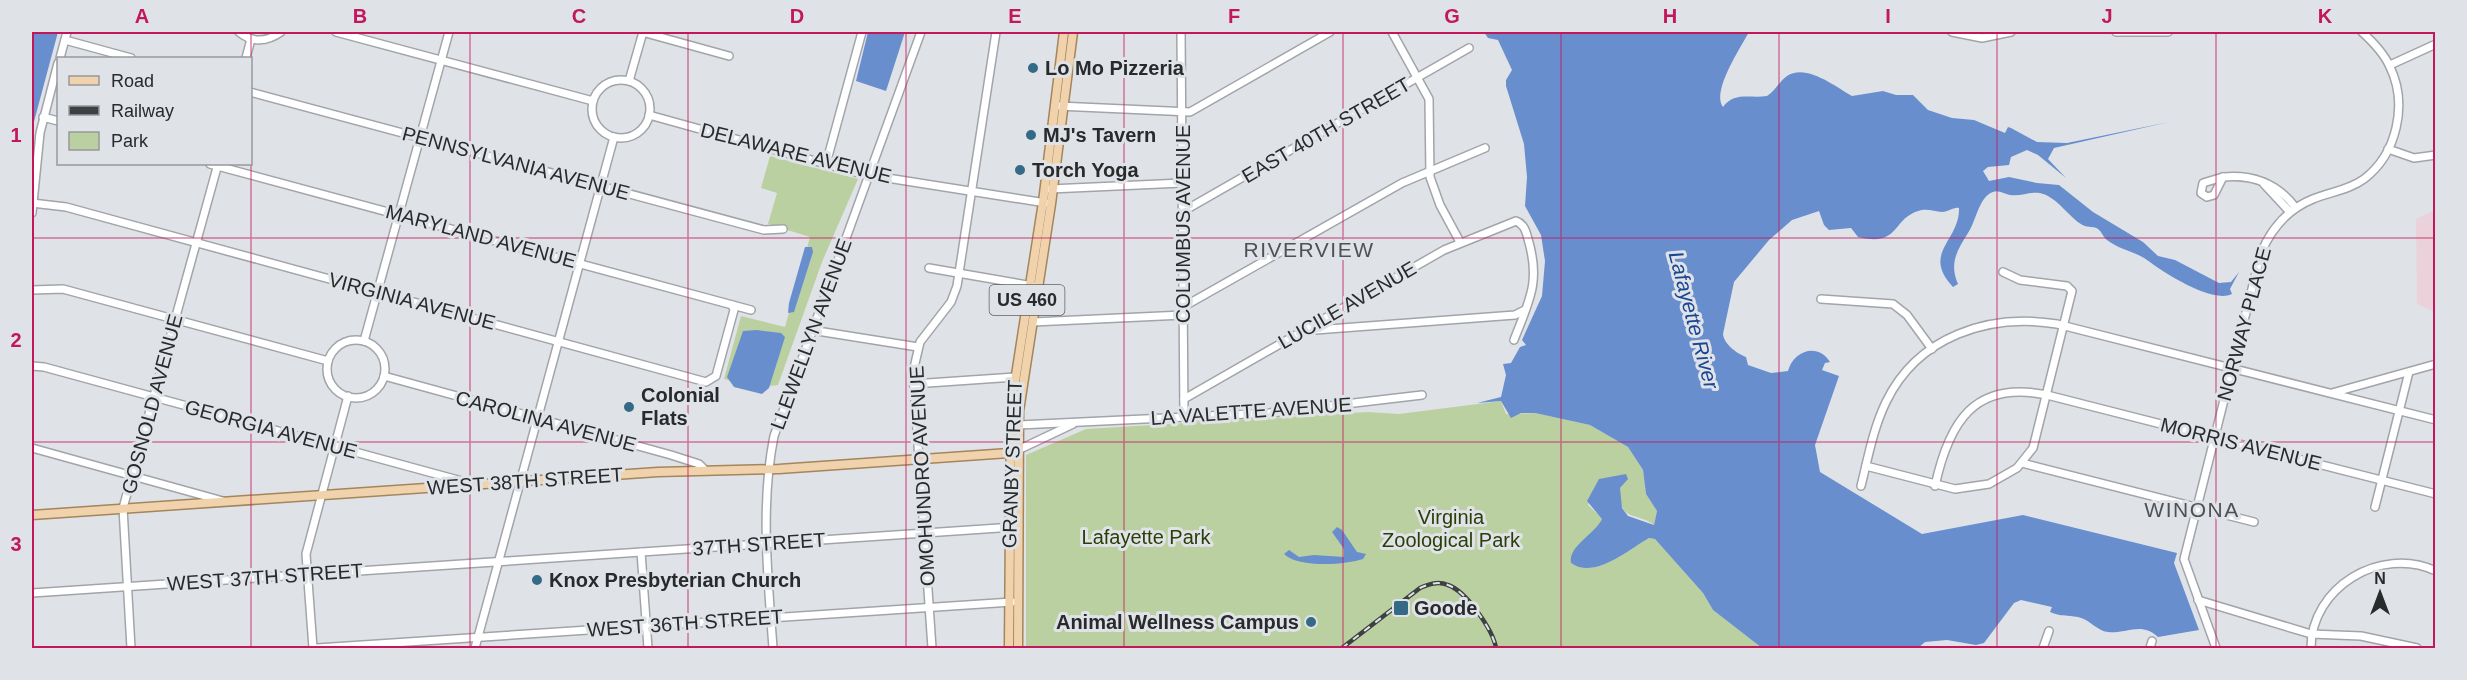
<svg xmlns="http://www.w3.org/2000/svg" width="2467" height="680" font-family="Helvetica,sans-serif">
  <style>
    .education { fill: #ead1da }
    .green { fill: #bbd0a0 }
    .water { fill: #688ece }
    .lines { fill: none; stroke-linecap: round; stroke-linejoin: round }
    .minor-casing { stroke: #a1a5a9; stroke-width: 10 }
    .major-casing { stroke: #a4855c; stroke-width: 11 }
    .minor { stroke: #fff; stroke-width: 7 }
    .major { stroke: #f0d3ad; stroke-width: 8 }
    .rail-casing { stroke: #3e4142; stroke-width: 4.5 }
    .rail { stroke: #dfe3e8; stroke-width: 2; stroke-dasharray: 7; stroke-linecap: butt }
    .grid { fill: none; stroke: #c2185b; stroke-width: 1.5; stroke-opacity: 0.55 }
    .poi-dot { fill: #356a86; stroke: #dfe3e8; stroke-width: 2 }
    .labels { text-anchor: middle; dominant-baseline: central; stroke-width: 6; stroke-linejoin: round; paint-order: stroke }
    .shield { fill: #dfe3e8; stroke: #5f6264; stroke-width: 1.5 }
    .shield-label { font-size: 18px; font-weight: bold; fill: #282a2b }
    .poi-label { font-size: 20px; font-weight: bold; fill: #282a2b; stroke: #dfe3e8; text-anchor: start }
    .street-label { font-size: 20px; fill: #282a2b; stroke: #dfe3e8 }
    .park-label { font-size: 20px; fill: #2b3e06; stroke: #dfe3e8 }
    .neighbourhood-label { font-size: 21px; letter-spacing: 1.5px; fill: #4e5155; stroke: #dfe3e8 }
    .water-label { font-size: 21px; font-style: italic; fill: #194591; stroke: #dfe3e8 }
    .neatline { fill: none; stroke: #c2185b; stroke-width: 2 }
    .grid-label { font-size: 20px; text-anchor: middle; font-weight: bold; fill: #c2185b }
  </style>
  <rect width="100%" height="100%" fill="#dfe3e8"/>
  <polygon class="education" points="2435,210 2435,312 2417,304 2416,219"/>
  <g class="green">
    <polygon points="770,156 858,179 822,262 778,385 754,388 724,379 741,316 785,327 810,237 768,224 777,193 761,188"/>
    <path d="M1501 401 1506 414 1535 413 1590 425 1628 447 1643 470 1646 494 1657 511 1654 525C1636 511 1618 523 1620 488L1627 479 1599 481 1588 505 1603 519C1594 538 1575 542 1571 563 1594 580 1628 550 1649 538L1655 539 1703 593 1713 610 1762 648H1026V455L1086 429 1368 412 1399 414Z"/>
  </g>
  <g class="water">
    <polygon points="32,32 58,32 32,129"/>
    <polygon points="868,32 905,32 886,91 856,81"/>
    <path d="M1484 32H1749C1741 47 1711 92 1723 107 1735 91 1750 99 1767 96 1775 91 1779 82 1787 76 1806 63 1836 87 1852 96L1883 91 1896 95H1913L1928 110 1952 118 1974 120 2005 133 2008 127 2011 128 2037 142 2067 143 2169 122 2054 148 2048 159 2066 178 2038 155 2027 150 2011 157 2009 165 1988 167 1983 171 1989 181 2009 177 2037 183 2059 185 2093 212 2143 242 2158 256 2175 260 2219 283 2231 282 2239 272 2230 289 2232 294C2212 304 2163 272 2147 260 2136 252 2118 249 2107 240 2103 237 2102 232 2098 229 2094 226 2089 228 2085 226 2072 221 2061 202 2046 195 2033 189 2023 197 2010 195 2002 193 1997 188 1989 194 1978 202 1976 221 1968 233 1957 250 1949 264 1958 284L1953 287C1921 253 1960 241 1959 208 1953 207 1949 212 1942 212 1934 211 1926 208 1918 211 1891 220 1900 247 1858 237L1851 228 1829 230 1824 225 1819 211 1792 220 1769 240 1734 282 1723 334C1724 344 1736 353 1746 357L1748 365 1771 373 1788 371C1793 351 1818 342 1830 362L1825 363 1822 370 1839 376 1815 445 1820 472 1922 534 2023 515 2177 553 2174 563 2199 630 2158 637C2142 621 2126 634 2108 632 2097 631 2089 619 2078 617 2067 615 2061 617 2050 612L2052 607 2021 600 2014 603 1984 643 1976 645 1947 640 1925 642 1918 648H1762L1713 610 1703 593 1655 539 1649 538C1628 550 1594 580 1571 563 1568 546 1595 534 1602 519L1587 501 1599 479 1626 474 1628 479 1620 488 1622 508 1628 516 1654 525 1657 511 1646 494 1643 470 1628 447 1590 425 1535 413H1521L1511 418 1501 401 1477 403 1501 397 1506 375 1503 364 1511 363 1520 347 1526 345 1522 340 1542 296 1545 261 1541 235 1525 206 1527 177 1524 144 1506 86V80L1512 70 1498 40 1488 38Z"/>
    <polygon points="805,247 812,247 813,252 794,312 788,313 789,303"/>
    <polygon points="757,330 781,333 785,337 769,388 762,394 734,387 727,377 743,331"/>
    <path d="M1337 527 1342 530 1357 552 1366 554 1363 559C1345 565 1298 568 1284 554L1289 550 1299 557 1314 555 1344 557V549L1332 532Z"/>
  </g>
  <g class="lines">
    <g class="minor-casing">
      <g id="minor">
        <path d="M239 32C252 43 267 42 281 32"/>
        <polyline points="336,32 593,101"/>
        <polyline points="642,32 729,56"/>
        <polyline points="1181,32 1184,417"/>
        <polyline points="1392,32 1429,99 1430,177 1440,205 1460,242"/>
        <polyline points="1952,32 1982,38 2011,32"/>
        <polyline points="2116,32 2168,32"/>
        <polyline points="65,40 131,58"/>
        <polyline points="60,58 67,32"/>
        <polyline points="246,58 251,39"/>
        <polyline points="2390,65 2436,44"/>
        <circle cx="621" cy="109" r="29"/>
        <polyline points="629,81 643,32"/>
        <polyline points="250,92 764,230 783,229"/>
        <polyline points="1058,106 1190,112 1330,32"/>
        <polyline points="649,115 862,174 1046,203"/>
        <polyline points="43,117 58,121"/>
        <polyline points="2388,149 2414,158 2436,155"/>
        <polyline points="210,164 751,310"/>
        <polyline points="826,164 862,32"/>
        <path d="M2223 177C2253 174 2278 184 2296 208"/>
        <polygon points="2223,177 2214,195 2207,197 2201,193 2203,183"/>
        <polyline points="2264,184 2290,212"/>
        <polyline points="1050,189 1182,183"/>
        <polyline points="32,203 66,207 706,382 716,376 734,310 732,305"/>
        <polyline points="1182,212 1469,48"/>
        <polyline points="32,213 40,133 58,63"/>
        <polyline points="929,268 1033,286"/>
        <polyline points="32,290 63,289 328,361"/>
        <polyline points="1821,299 1893,304 1907,315 1932,349"/>
        <polyline points="1183,307 1402,183 1485,148"/>
        <polyline points="1033,322 1183,315"/>
        <polyline points="1308,328 1315,330 1515,315 1525,310"/>
        <polyline points="811,330 918,347"/>
        <circle cx="356" cy="369" r="29"/>
        <polyline points="364,341 449,32"/>
        <polyline points="32,366 44,367 469,483"/>
        <polyline points="384,376 671,455 699,464 705,470"/>
        <polyline points="913,384 1015,377"/>
        <polyline points="2332,393 2436,364"/>
        <path d="M1184 399 1444 250 1516 221C1524 224 1526 231 1528 239 1541 282 1529 301 1514 340"/>
        <polyline points="1019,425 1269,413 1422,395"/>
        <polyline points="32,448 223,501"/>
        <polyline points="1018,450 1073,424"/>
        <polyline points="2022,463 2254,522"/>
        <polyline points="1866,466 1955,489 1989,484 2017,468 2033,448 2072,291 2067,286 2020,280 2003,272"/>
        <path d="M1861 486C1868 458 1873 429 1886 402 1918 336 1989 313 2057 324L2436 420"/>
        <path d="M1935 486C1949 422 1974 380 2047 395L2436 494"/>
        <polyline points="2375,507 2409,372"/>
        <polyline points="641,552 648,648"/>
        <polyline points="32,593 1014,527"/>
        <polyline points="2198,600 2311,634 2361,636 2417,648"/>
        <polyline points="131,648 123,508 218,164"/>
        <polyline points="313,648 306,554 348,396"/>
        <polyline points="317,648 1012,602"/>
        <polyline points="475,648 614,137"/>
        <path d="M773 648C768 578 760 506 774 436L921 32"/>
        <polyline points="932,648 913,372 920,342 951,302 957,286 996,32"/>
        <polyline points="2043,648 2049,631"/>
        <polyline points="2150,648 2152,641"/>
        <path d="M2216 648 2184 559 2261 253C2271 229 2288 209 2313 199 2330 192 2349 190 2364 179 2397 154 2408 104 2390 67 2384 53 2373 42 2362 32"/>
        <path d="M2311 648C2311 588 2380 545 2436 571"/>
      </g>
    </g>
    <g class="major-casing">
      <g id="major">
        <polyline points="32,515 658,472 779,469 1009,453 1018,450"/>
        <polyline points="1009,648 1011,407 1043,202 1064,32"/>
        <polyline points="1018,648 1019,411 1051,204 1073,32"/>
      </g>
    </g>
    <use href="#minor" class="minor"/>
    <use href="#major" class="major"/>
    <g class="rail-casing">
      <path id="rail" d="M1342 648 1420 588C1429 584 1438 581 1448 585 1466 591 1493 630 1496 648"/>
    </g>
    <use href="#rail" class="rail"/>
  </g>
  <path class="grid" d="M251 32V648M470 32V648M688 32V648M906 32V648M1124 32V648M1343 32V648M1561 32V648M1779 32V648M1997 32V648M2216 32V648M32 238H2436M32 442H2436"/>
  <g class="poi-dot">
    <circle cx="1033" cy="68" r="6"/>
    <circle cx="1031" cy="135" r="6"/>
    <circle cx="1020" cy="170" r="6"/>
    <circle cx="629" cy="407" r="6"/>
    <circle cx="537" cy="580" r="6"/>
    <rect x="1393" y="600" width="16" height="16" rx="3"/>
    <circle cx="1311" cy="622" r="6"/>
  </g>
  <g class="labels">
    <rect class="shield" x="989.5" y="285" width="75" height="30" rx="4.5"/>
    <g class="shield-label">
      <text x="1027" y="300">US 460</text>
    </g>
    <g class="poi-label">
      <text x="1045" y="68">Lo Mo Pizzeria</text>
      <text x="1043" y="135">MJ's Tavern</text>
      <text x="1032" y="170">Torch Yoga</text>
      <text x="641" y="395">Colonial<tspan x="641" dy="23">Flats</tspan></text>
      <text x="549" y="580">Knox Presbyterian Church</text>
      <text x="1414" y="608">Goode</text>
      <text x="1299" y="622" text-anchor="end">Animal Wellness Campus</text>
    </g>
    <g class="street-label">
      <text transform="translate(1326 130) rotate(-30)">EAST 40TH STREET</text>
      <text transform="translate(796 153) rotate(14)">DELAWARE AVENUE</text>
      <text transform="translate(516 163) rotate(15)">PENNSYLVANIA AVENUE</text>
      <text transform="translate(1183 224) rotate(-90)">COLUMBUS AVENUE</text>
      <text transform="translate(481 236) rotate(15)">MARYLAND AVENUE</text>
      <text transform="translate(412 301) rotate(15)">VIRGINIA AVENUE</text>
      <text transform="translate(1347 305) rotate(-30)">LUCILE AVENUE</text>
      <text transform="translate(2244 324) rotate(-75)">NORWAY PLACE</text>
      <text transform="translate(811 334) rotate(-70)">LLEWELLYN AVENUE</text>
      <text transform="translate(152 404) rotate(-75)">GOSNOLD AVENUE</text>
      <text transform="translate(1251 411) rotate(-4)">LA VALETTE AVENUE</text>
      <text transform="translate(546 421) rotate(15)">CAROLINA AVENUE</text>
      <text transform="translate(271 429) rotate(15)">GEORGIA AVENUE</text>
      <text transform="translate(2241 444) rotate(14)">MORRIS AVENUE</text>
      <text transform="translate(1012 464) rotate(-88)">GRANBY STREET</text>
      <text transform="translate(922 476) rotate(-93)">OMOHUNDRO AVENUE</text>
      <text transform="translate(525 481) rotate(-4)">WEST 38TH STREET</text>
      <text transform="translate(759 544) rotate(-4)">37TH STREET</text>
      <text transform="translate(265 577) rotate(-4)">WEST 37TH STREET</text>
      <text transform="translate(685 623) rotate(-4)">WEST 36TH STREET</text>
    </g>
    <g class="park-label">
      <text x="1451" y="517">Virginia<tspan x="1451" dy="23">Zoological Park</tspan></text>
      <text x="1146" y="537">Lafayette Park</text>
    </g>
    <g class="neighbourhood-label">
      <text x="1309" y="249">RIVERVIEW</text>
      <text x="2192" y="509">WINONA</text>
    </g>
    <g class="water-label">
      <text transform="translate(1694 320) rotate(75)">Lafayette River</text>
    </g>
  </g>
  <rect width="2467" height="680" fill="none" stroke="#dfe3e8" stroke-width="66"/>
  <rect x="57" y="57" width="195" height="108" fill="#dfe3e8" stroke="#96999c" stroke-width="1.5"/>
  <rect x="69" y="76" width="30" height="9" fill="#f0d3ad" stroke="#96999c" stroke-width="1.5"/>
  <text x="111" y="87" font-size="18" fill="#282a2b">Road</text>
  <rect x="69" y="106" width="30" height="9" fill="#3e4142" stroke="#96999c" stroke-width="1.5"/>
  <text x="111" y="117" font-size="18" fill="#282a2b">Railway</text>
  <rect x="69" y="132" width="30" height="18" fill="#bbd0a0" stroke="#96999c" stroke-width="1.5"/>
  <text x="111" y="147" font-size="18" fill="#282a2b">Park</text>
  <g transform="translate(2380 593)" stroke="#dfe3e8" stroke-width="4.5" paint-order="stroke">
  <path d="M0-4.5L10 22L0 15L-10 22Z" fill="#282a2b"/>
  <text y="-9" font-size="16" font-weight="bold" text-anchor="middle" fill="#282a2b">N</text>
  </g>
  <rect x="33" y="33" width="2401" height="614" class="neatline"/>
  <g class="grid-label">
    <text x="142" y="23">A</text>
    <text x="360" y="23">B</text>
    <text x="579" y="23">C</text>
    <text x="797" y="23">D</text>
    <text x="1015" y="23">E</text>
    <text x="1234" y="23">F</text>
    <text x="1452" y="23">G</text>
    <text x="1670" y="23">H</text>
    <text x="1888" y="23">I</text>
    <text x="2107" y="23">J</text>
    <text x="2325" y="23">K</text>
    <text x="16" y="142">1</text>
    <text x="16" y="347">2</text>
    <text x="16" y="551">3</text>
  </g>
</svg>
